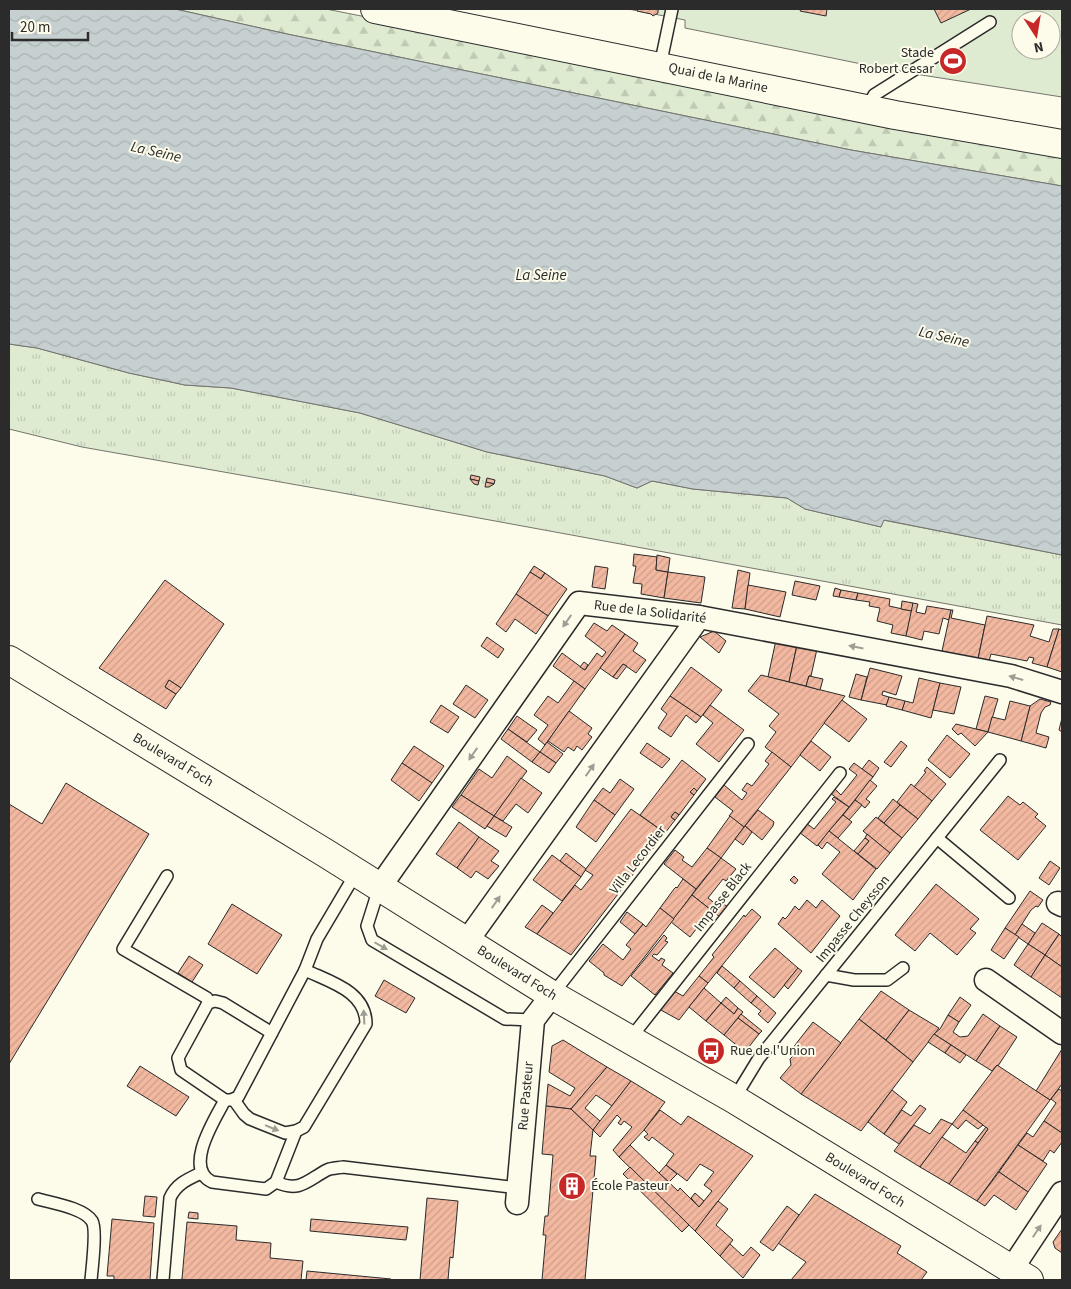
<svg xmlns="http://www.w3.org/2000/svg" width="1071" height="1289" font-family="'Source Sans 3',sans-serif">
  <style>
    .grass { fill: url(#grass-tufts); stroke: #74746e }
    .forest { fill: url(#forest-firs); stroke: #74746e }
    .pitch { fill: #deebd1; stroke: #74746e; fill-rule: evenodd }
    .water { fill: url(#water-waves); stroke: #74746e }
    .building { fill: url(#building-hatch); stroke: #2b2b2b }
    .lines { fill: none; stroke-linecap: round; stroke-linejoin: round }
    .service-casing { stroke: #2b2b2b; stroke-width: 14 }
    .minor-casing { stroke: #2b2b2b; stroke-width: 25 }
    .tertiary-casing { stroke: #2b2b2b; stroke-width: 30 }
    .primary-casing { stroke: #2b2b2b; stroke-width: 30 }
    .service { stroke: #fdfbea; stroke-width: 11 }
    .minor { stroke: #fdfbea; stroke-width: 22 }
    .tertiary { stroke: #fdfbea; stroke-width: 28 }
    .primary { stroke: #fdfbea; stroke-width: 28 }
    .oneway { fill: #9e9d94 }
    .labels { text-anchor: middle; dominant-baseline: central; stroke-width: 4; stroke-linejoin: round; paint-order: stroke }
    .poi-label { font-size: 14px; fill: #2b2b2b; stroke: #fdfbea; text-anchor: start }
    .street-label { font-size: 14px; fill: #2b2b2b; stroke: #fdfbea }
    .water-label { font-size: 15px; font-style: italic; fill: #2b2b2b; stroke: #fdfbea }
  </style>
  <defs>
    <pattern id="grass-tufts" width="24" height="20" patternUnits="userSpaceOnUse" patternTransform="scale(1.25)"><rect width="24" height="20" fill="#deebd1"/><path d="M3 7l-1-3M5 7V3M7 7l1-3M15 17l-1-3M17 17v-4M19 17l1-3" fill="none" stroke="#bfcab4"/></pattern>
    <pattern id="forest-firs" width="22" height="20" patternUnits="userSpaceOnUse" patternTransform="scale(1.25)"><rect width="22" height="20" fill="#deebd1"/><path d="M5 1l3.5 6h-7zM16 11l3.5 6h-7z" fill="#bfcab4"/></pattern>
    <pattern id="water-waves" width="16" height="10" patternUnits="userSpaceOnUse" patternTransform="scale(1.25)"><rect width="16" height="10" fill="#c7d0d0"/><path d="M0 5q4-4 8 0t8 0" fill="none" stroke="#abb3b3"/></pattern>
    <pattern id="building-hatch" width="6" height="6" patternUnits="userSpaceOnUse" patternTransform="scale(1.25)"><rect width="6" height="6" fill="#f2b8a0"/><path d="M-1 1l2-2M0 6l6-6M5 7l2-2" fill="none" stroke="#d09e8a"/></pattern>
  </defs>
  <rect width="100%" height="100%" fill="#fdfbea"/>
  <polygon class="grass" points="9,344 37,348 129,373 185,385 231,388 360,413 487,452 605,476 637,488 652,481 693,489 787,498 805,509 881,527 883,520 1062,555 1062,625 337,492 82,447 9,429"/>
  <polygon class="forest" points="175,9 326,9 1062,155 1062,186 851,150 287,34"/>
  <path class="pitch" d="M628 9H1062V97L896 71 685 28V20ZM1021 20H1051V50H1021Z"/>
  <polygon class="water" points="9,9 175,9 287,34 851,150 1062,186 1062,555 884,520 881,527 805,509 787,498 693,489 652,481 637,488 605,476 487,452 360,413 231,388 185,385 129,373 37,348 9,344"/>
  <g class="building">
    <polygon points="638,9 658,9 658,13 653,16 651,14 637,11"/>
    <polygon points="801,9 827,9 826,16 800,11"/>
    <polygon points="934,9 971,9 941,23"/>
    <polygon points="471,475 480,477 479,481 470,479"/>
    <polygon points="487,478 495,480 494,484 486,482"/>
    <polygon points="470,479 479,481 478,485 474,484"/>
    <polygon points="486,482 494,484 489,487 485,487"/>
    <polygon points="634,554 657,557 656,570 668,572 664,598 641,594 642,584 633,583 636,566 633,566"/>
    <polygon points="657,555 670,558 668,572 656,570"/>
    <polygon points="534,566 545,573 541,579 530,572"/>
    <polygon points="595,566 608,568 605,589 592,587"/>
    <polygon points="738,570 750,573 745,609 732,608"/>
    <polygon points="530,572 541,579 545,573 567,589 548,616 516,594"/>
    <polygon points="668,572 705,577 701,603 664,598"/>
    <polygon points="165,580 224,624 181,688 169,680 165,687 176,694 166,709 99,668"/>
    <polygon points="795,581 820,586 816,600 792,595"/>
    <polygon points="748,585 786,592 780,617 745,609"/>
    <polygon points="835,588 841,590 839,597 833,596"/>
    <polygon points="841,590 858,593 856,600 839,597"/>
    <polygon points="858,593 890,599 889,606 912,611 906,636 891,633 893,625 877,621 880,608 869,606 870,602 856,600"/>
    <polygon points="516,594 548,616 536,634 515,619 506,632 496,624"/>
    <polygon points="902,601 913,603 912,611 901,609"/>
    <polygon points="913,603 918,604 916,612 925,614 927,606 951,610 949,620 943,618 939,634 924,631 922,640 906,636"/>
    <polygon points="951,610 953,610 951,618 985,625 978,659 942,651"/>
    <polygon points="987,616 1034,625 1030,636 1049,642 1053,629 1059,629 1047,667 1032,663 1034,658 1029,657 1027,661 991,654 989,661 978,659"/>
    <polygon points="594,623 607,631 612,625 625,634 585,689 553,666 562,653 585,670 597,653 602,657 606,652 585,636"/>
    <polygon points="1059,629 1062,630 1062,672 1047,667"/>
    <polygon points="714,631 726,641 719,653 700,637"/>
    <polygon points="625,634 638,643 633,651 646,660 636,673 623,664 613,677 600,668"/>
    <polygon points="487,637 504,649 498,658 481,646"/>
    <polygon points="776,640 797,645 789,682 768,677"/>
    <polygon points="797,645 817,649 811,676 809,676 806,686 789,682"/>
    <polygon points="584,662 588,665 585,670 580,667"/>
    <polygon points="623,664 627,666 617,679 613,677"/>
    <polygon points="691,667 722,690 701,717 670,696"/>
    <polygon points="870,668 902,676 896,695 883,691 882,695 889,697 887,705 861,700"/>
    <polygon points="856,674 867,677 861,700 849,697"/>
    <polygon points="761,675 845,696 791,767 765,747 776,732 769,726 779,714 748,691"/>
    <polygon points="809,676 823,679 820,690 806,686"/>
    <polygon points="919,678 940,683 931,718 902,710 905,701 913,703"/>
    <polygon points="169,680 181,688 176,694 165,687"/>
    <polygon points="574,681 585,689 545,745 538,739 548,725 534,715 548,696 558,703"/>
    <polygon points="940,683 961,687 954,714 933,710"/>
    <polygon points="466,685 488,700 475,718 453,704"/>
    <polygon points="670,696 701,717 696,723 686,715 671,737 658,728 667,714 661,709"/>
    <polygon points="985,696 998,699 988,732 976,729"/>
    <polygon points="889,697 905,701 902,710 886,706"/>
    <polygon points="1040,699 1051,702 1050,705 1045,707 1041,713 1036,733 1049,737 1046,748 1021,741 1030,706"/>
    <polygon points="842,700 867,719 849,742 824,723"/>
    <polygon points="1010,701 1030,706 1021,741 988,732 992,717 1005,720"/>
    <polygon points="441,705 459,717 448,733 430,722"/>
    <polygon points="710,705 744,730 719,762 696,744 713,723 703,715"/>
    <polygon points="569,711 592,728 588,734 592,737 582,750 577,746 574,751 568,747 564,752 548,741"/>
    <polygon points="517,716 537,730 527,742 508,729"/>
    <polygon points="1062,718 1062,732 1059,730"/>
    <polygon points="956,724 988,732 975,746 961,733 958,735 952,729"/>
    <polygon points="508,729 540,752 532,762 501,739"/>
    <polygon points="947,735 970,754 950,778 928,760"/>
    <polygon points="811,741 831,757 820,771 800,755"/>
    <polygon points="901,741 907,746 891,767 884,762"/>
    <polygon points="547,742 563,754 556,763 540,752"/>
    <polygon points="647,743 670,759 662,768 640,753"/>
    <polygon points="414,746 444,766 432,783 402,763"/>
    <polygon points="540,752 556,763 549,773 532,762"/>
    <polygon points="772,752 791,767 744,827 729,816 733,811 715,797 724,785 742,800 747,793 742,790 747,783 752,786 769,764 765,761"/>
    <polygon points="507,756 527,771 494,816 461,795 479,769 492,778"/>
    <polygon points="682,760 706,779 697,791 694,788 690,792 694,795 679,815 675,812 671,817 675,820 665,833 640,815"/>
    <polygon points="869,760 879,768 873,777 862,769"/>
    <polygon points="402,763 432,783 419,801 391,780"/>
    <polygon points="854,763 873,777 849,807 830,793 834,788 841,795 857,775 849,769"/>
    <polygon points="927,767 946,784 932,801 914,787 926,772 924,771"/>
    <polygon points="521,778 542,793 528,813 516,804 503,821 494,816"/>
    <polygon points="620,779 634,789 615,815 594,800 603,788 610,793"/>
    <polygon points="870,780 877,786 866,799 870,802 865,808 855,800"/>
    <polygon points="66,783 149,834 9,1064 9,804 42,824"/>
    <polygon points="911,784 932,801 918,819 897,802"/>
    <polygon points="694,788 697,791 694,795 690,792"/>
    <polygon points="461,795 494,816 485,829 452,807"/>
    <polygon points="1008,796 1020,805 1023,802 1038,814 1035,817 1046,826 1018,860 980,830"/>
    <polygon points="834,797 849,807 817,846 799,832 806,823 814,829 836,802 832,799"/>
    <polygon points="893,799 900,805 884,823 878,818"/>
    <polygon points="594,800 615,815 596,842 576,827"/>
    <polygon points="855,800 862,805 849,820 843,815"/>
    <polygon points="900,805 918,819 902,838 884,823"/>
    <polygon points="631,809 665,833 571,955 537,934 575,885 581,890 593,875 585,870"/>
    <polygon points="758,810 774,822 773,826 762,840 745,826"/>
    <polygon points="675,812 679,815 675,820 671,817"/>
    <polygon points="843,815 852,822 838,838 829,831"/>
    <polygon points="494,816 512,827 506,837 487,826"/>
    <polygon points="730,816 744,827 721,858 707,848"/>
    <polygon points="876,817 902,838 890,853 863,831"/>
    <polygon points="459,822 479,837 457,868 436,854"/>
    <polygon points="745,826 752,832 743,845 735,839"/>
    <polygon points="829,831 876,869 853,900 822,874 840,852 827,842 822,849 818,845"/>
    <polygon points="867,834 890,853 877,869 858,854 869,841 865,838"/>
    <polygon points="479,837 499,851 491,861 499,866 488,879 476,871 471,878 457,868"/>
    <polygon points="865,838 869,841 858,854 854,851"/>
    <polygon points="707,848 721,858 696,889 664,864 675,850 684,857 682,860 692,867"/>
    <polygon points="566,853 586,869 581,877 560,861"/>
    <polygon points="552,855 581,877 562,901 533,880"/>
    <polygon points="721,858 736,869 726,881 723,879 708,898 716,904 719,901 728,907 720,917 692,895"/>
    <polygon points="1050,861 1060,868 1049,885 1039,878"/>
    <polygon points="794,876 798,880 795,884 790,880"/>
    <polygon points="683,879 696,889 674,919 660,908 674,889 676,887 677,888"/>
    <polygon points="936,884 979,919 970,929 976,933 957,955 930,933 915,951 895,935"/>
    <polygon points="1030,891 1043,900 1038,907 1036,906 1031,910 1015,935 1005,928"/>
    <polygon points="692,895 711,910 690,937 671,922"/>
    <polygon points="807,900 816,908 822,900 840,916 811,953 778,924 783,917 785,919 788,916 795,906 799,910"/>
    <polygon points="232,904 282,935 257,974 208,944"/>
    <polygon points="542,905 553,913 537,934 525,927"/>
    <polygon points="660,908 674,919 622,986 604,975 604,973 589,961 603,944 623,960 631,949 626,945 643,924 646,927"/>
    <polygon points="752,909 761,917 708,983 699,976 714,957 712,955 744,915 745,917"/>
    <polygon points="627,912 643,924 635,934 620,922"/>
    <polygon points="1042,923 1059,934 1045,955 1028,944"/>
    <polygon points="1022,924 1035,933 1028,944 1015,935"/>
    <polygon points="1005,928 1019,937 1004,959 991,950"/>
    <polygon points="1059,934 1062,937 1062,967 1045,955"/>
    <polygon points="664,935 667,938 665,941 668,942 657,955 654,954 652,956 659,961 661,958 665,960 662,965 673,973 655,995 631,976"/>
    <polygon points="1028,944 1045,955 1031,977 1014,965"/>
    <polygon points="775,948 798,968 774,998 749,977"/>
    <polygon points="1045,955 1062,967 1062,998 1031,977"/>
    <polygon points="189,956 203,965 192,982 178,973"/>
    <polygon points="722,966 740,981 734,988 717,973"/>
    <polygon points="798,968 802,971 788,989 784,985"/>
    <polygon points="699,976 708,983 679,1020 659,1009 674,991 683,996"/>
    <polygon points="384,980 415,998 406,1013 375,996"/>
    <polygon points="740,981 757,996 751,1003 734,988"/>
    <polygon points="704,988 721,1003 706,1021 689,1007"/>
    <polygon points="881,991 909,1010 886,1040 859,1019"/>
    <polygon points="757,996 776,1013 768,1023 758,1014 761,1011 751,1003"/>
    <polygon points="726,997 738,1008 734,1014 721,1003"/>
    <polygon points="960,997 971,1005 959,1022 948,1015"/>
    <polygon points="721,1003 734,1014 738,1008 743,1012 724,1035 706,1021"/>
    <polygon points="909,1010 939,1028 913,1062 886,1040"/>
    <polygon points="741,1014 762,1031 759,1034 738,1018"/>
    <polygon points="983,1014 1000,1026 976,1061 934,1034 940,1029 948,1015 959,1022 953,1032 960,1037 968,1036"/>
    <polygon points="738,1018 759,1034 745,1052 724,1035"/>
    <polygon points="859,1019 913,1062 861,1131 801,1094"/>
    <polygon points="813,1022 841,1043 801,1094 780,1078 791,1065 790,1059 796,1053 792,1049"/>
    <polygon points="1000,1026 1017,1037 998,1066 997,1065 992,1071 976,1061"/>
    <polygon points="934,1034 951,1045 945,1053 928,1042"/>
    <polygon points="563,1040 607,1067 571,1109 546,1106 548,1084 570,1096 575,1088 549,1072 552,1046"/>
    <polygon points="951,1045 966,1055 960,1063 945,1053"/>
    <polygon points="1062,1049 1062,1084 1050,1100 1036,1091"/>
    <polygon points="997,1065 1050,1100 977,1201 949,1184 988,1129 963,1110"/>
    <polygon points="140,1066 189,1097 176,1116 127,1086"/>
    <polygon points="607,1067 631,1081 612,1106 596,1095 585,1108 600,1121 593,1130 571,1109"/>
    <polygon points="631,1081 665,1102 644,1130 619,1157 613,1150 632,1127 624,1121 621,1125 618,1123 621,1119 617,1115 600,1137 593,1130"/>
    <polygon points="1059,1089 1062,1091 1062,1133 1044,1121 1056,1103 1051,1099"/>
    <polygon points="892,1090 907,1102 884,1134 868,1122"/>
    <polygon points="920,1105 926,1109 899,1144 884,1134 902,1110 911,1116"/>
    <polygon points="546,1106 571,1109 593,1130 590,1156 596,1156 585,1280 542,1280 546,1235 543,1235 545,1216 548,1216 553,1155 542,1154"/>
    <polygon points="660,1110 681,1125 688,1116 753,1156 695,1231 619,1157 630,1145 678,1191 680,1188 699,1207 712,1191 704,1185 714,1172 700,1164 687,1181 666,1165 674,1154 652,1137 649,1141 644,1137 648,1134 644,1130"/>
    <polygon points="963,1110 983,1125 978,1129 966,1120 958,1129 952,1124"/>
    <polygon points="941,1119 952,1124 920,1167 894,1151 914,1125 930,1134"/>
    <polygon points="1044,1121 1062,1133 1062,1142 1054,1153 1050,1150 1043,1161 1018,1145 1027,1133 1033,1137"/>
    <polygon points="986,1127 988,1129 978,1143 975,1141"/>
    <polygon points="942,1137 966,1153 975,1141 978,1143 949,1184 920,1167"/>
    <polygon points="1018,1145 1047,1164 1028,1192 999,1172"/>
    <polygon points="666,1165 677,1174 669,1182 659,1173"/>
    <polygon points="630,1167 689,1225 682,1232 623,1174"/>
    <polygon points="999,1172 1028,1192 1016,1210 994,1195 985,1206 977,1201"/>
    <polygon points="695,1193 704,1201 699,1207 691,1198"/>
    <polygon points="815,1194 901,1246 897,1253 927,1272 921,1280 791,1280 806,1262 778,1243"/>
    <polygon points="145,1196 157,1197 155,1217 143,1216"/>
    <polygon points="427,1198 458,1201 453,1258 450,1257 448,1280 420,1280"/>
    <polygon points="718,1201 728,1209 716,1225 733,1240 720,1256 695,1231"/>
    <polygon points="787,1206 799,1215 773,1251 760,1242"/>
    <polygon points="189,1212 198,1213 198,1219 188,1218"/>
    <polygon points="112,1219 154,1223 150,1280 114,1280 114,1276 107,1276"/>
    <polygon points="311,1219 408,1227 406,1240 310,1231"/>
    <polygon points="187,1222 237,1226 236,1240 271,1243 270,1258 303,1261 301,1280 179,1280 182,1279"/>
    <polygon points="1062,1229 1062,1253 1055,1248 1053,1242"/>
    <polygon points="730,1244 743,1256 751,1247 760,1255 743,1278 720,1256"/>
    <polygon points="307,1271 391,1279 391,1280 306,1280"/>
  </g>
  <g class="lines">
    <g class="service-casing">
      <g id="service">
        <polyline points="660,66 672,9"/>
        <polyline points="867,108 874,95 990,22"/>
        <polyline points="937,838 1009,898"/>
        <polyline points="167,876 123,949 207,998 208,1003"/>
        <polyline points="379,888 367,926 372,940 505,1019 533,1020"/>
        <polyline points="826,975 854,980 887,980 903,968"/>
        <polyline points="552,995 748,744"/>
        <polyline points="272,1033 223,1003 215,1001 208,1003 178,1058 181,1070 225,1100 231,1100 238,1097 305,970 317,939 356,873"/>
        <polyline points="629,1040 840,773"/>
        <polyline points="734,1099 759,1058 1000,760"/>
        <path d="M225 1100C215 1119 183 1168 212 1182L266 1189 276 1182 296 1131"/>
        <path d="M234 1100 244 1114 250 1119 285 1133 296 1131 304 1127 366 1024C366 991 330 982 305 970"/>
        <path d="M276 1182C300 1193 308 1180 327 1170 332 1168 338 1168 343 1167L518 1188"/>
        <path d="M38 1199C52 1203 84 1208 92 1221 97 1229 92 1269 91 1280"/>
        <path d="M163 1280 170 1198C176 1184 188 1179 201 1173"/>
      </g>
    </g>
    <g class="minor-casing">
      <g id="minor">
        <polyline points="379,888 579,603 699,617 1011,676 1062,692"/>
        <polyline points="1058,903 1062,905"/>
        <polyline points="467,941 699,617"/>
        <polyline points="986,980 1062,1033"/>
        <polyline points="517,1203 533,1020 552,995"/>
        <polyline points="1011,1270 1062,1193"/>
      </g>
    </g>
    <g class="tertiary-casing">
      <polyline id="tertiary" points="375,9 895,115 1062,144"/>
    </g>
    <g class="primary-casing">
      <polyline id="primary" points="9,660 327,854 552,995 734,1099 1029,1280"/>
    </g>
    <use href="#service" class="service"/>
    <use href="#minor" class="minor"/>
    <use href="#tertiary" class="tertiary"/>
    <use href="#primary" class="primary"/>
  </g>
  <defs><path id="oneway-solid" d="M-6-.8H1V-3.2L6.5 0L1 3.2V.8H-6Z" transform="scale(1.25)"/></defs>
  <g class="oneway">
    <use href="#oneway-solid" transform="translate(567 621) rotate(125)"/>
    <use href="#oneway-solid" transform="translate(856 647) rotate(-169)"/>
    <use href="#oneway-solid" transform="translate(1016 678) rotate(-164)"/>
    <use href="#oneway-solid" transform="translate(473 754) rotate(125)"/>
    <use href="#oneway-solid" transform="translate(590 770) rotate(-55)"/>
    <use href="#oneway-solid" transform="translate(496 902) rotate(-55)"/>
    <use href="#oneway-solid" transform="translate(381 946) rotate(30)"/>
    <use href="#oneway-solid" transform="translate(364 1017) rotate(-93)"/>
    <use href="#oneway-solid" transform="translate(272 1128) rotate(22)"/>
    <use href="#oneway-solid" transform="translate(1037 1231) rotate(-56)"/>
  </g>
  <defs>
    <g id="stadium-disc" transform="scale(1.4375)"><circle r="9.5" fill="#c62828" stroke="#fdfbea"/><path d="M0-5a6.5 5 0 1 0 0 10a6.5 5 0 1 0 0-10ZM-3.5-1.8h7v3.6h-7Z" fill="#fff"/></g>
    <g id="bus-disc" transform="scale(1.4375)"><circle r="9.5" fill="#c62828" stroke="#fdfbea"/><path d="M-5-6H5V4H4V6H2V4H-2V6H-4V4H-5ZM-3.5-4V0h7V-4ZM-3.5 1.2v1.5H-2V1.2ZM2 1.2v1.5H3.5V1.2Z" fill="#fff"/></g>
    <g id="building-disc" transform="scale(1.4375)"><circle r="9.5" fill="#c62828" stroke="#fdfbea"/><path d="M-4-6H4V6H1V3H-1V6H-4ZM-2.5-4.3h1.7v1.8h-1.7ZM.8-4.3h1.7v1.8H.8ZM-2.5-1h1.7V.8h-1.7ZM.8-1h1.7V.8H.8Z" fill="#fff"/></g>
  </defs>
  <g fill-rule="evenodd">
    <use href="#stadium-disc" x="953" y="61"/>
    <use href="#bus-disc" x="711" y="1051"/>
    <use href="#building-disc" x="572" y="1186"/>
  </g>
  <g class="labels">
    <g class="poi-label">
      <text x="934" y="53" text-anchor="end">Stade<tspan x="934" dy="16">Robert Cesar</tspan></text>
      <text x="730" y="1051">Rue de l'Union</text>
      <text x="591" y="1186">École Pasteur</text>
    </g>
    <g class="street-label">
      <text transform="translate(718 78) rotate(12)">Quai de la Marine</text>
      <text transform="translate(650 612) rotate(7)">Rue de la Solidarité</text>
      <text transform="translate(173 760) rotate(31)">Boulevard Foch</text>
      <text transform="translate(638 860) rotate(-52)">Villa Lecordier</text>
      <text transform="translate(723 897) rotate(-52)">Impasse Black</text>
      <text transform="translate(853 919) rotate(-51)">Impasse Cheysson</text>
      <text transform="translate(517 973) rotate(32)">Boulevard Foch</text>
      <text transform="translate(526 1096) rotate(-85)">Rue Pasteur</text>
      <text transform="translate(865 1180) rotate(32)">Boulevard Foch</text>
    </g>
    <g class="water-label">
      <text transform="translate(156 152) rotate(13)">La Seine</text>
      <text x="541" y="275">La Seine</text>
      <text transform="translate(944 337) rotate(13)">La Seine</text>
    </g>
  </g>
  <rect width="1071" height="1289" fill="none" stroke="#2b2b2b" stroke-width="20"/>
  <g transform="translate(1036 35) rotate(168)"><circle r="24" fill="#fdfbea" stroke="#a9a89e"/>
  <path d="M0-4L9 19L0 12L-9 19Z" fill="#c62828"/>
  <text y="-8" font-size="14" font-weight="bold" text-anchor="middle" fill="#2b2b2b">N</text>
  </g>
  <path d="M12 32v8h76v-8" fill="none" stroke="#2b2b2b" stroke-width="2.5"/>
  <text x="20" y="32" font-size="15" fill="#2b2b2b" stroke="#fdfbea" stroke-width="4" paint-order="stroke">20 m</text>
</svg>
